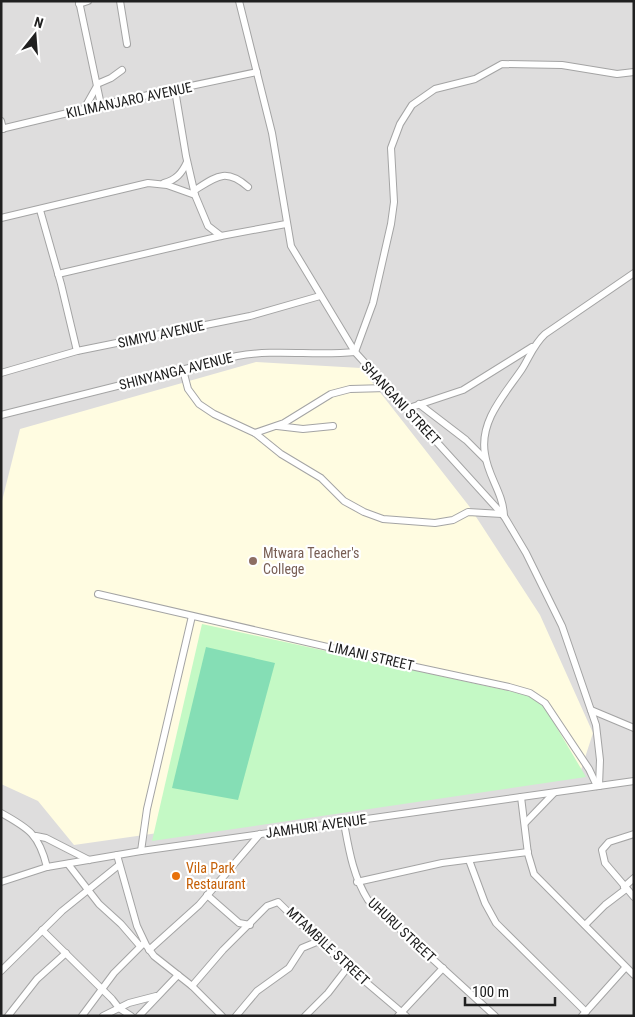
<svg xmlns="http://www.w3.org/2000/svg" width="635" height="1017" font-family="'Roboto Condensed',sans-serif">
  <style>
    .residential { fill: #dedddd }
    .education { fill: #fffce1 }
    .park { fill: #c4f9c5 }
    .pitch { fill: #85deb5 }
    .lines { fill: none; stroke-linecap: round; stroke-linejoin: round }
    .minor-casing { stroke: #a4a4a4; stroke-width: 8 }
    .minor { stroke: #fff; stroke-width: 6 }
    .education-dot { fill: #8d6e63; stroke: #fff; stroke-width: 2 }
    .food-dot { fill: #e8710a; stroke: #fff; stroke-width: 2 }
    .labels { text-anchor: middle; dominant-baseline: central; stroke-width: 4.5; stroke-linejoin: round; paint-order: stroke }
    .street-label { font-size: 14px; fill: #202020; stroke: #fff }
    .education-label { font-size: 14px; fill: #785e54; stroke: #fff; text-anchor: start }
    .food-label { font-size: 14px; fill: #c56008; stroke: #fff; text-anchor: start }
  </style>
  <rect width="100%" height="100%" fill="#f0ece6"/>
  <rect class="residential" x="1" y="1" width="633" height="1015"/>
  <polygon class="education" points="256,362 361,368 469,506 540,615 593,733 580,773 74,845 38,801 1,784 1,505 20,429"/>
  <polygon class="park" points="202,624 532,696 544,706 586,777 152,841"/>
  <polygon class="pitch" points="206,647 275,663 238,800 172,788"/>
  <g class="lines">
    <g class="minor-casing">
      <g id="minor">
        <polyline points="79,1 101,105"/>
        <polyline points="120,1 127,44"/>
        <polyline points="239,1 272,133 291,246 355,352 504,516 526,553 562,626 596,725 600,760 599,786"/>
        <polyline points="79,4 88,1"/>
        <polyline points="97,84 111,78 122,70"/>
        <polyline points="175,90 186,156 195,195"/>
        <polyline points="84,109 97,86"/>
        <polyline points="1,121 3,129"/>
        <polyline points="1,129 101,105 257,72"/>
        <path d="M164 183C176 180 182 173 187 162"/>
        <path d="M195 190C217 176 226 168 248 187"/>
        <polyline points="40,210 61,284 77,351"/>
        <polyline points="1,218 148,183 167,185 195,195 208,226 221,236"/>
        <polyline points="58,274 221,236 286,224"/>
        <polyline points="355,352 373,303 391,224 394,202 391,148 400,124 412,105 435,89 475,79 502,64 562,65 617,74 634,72"/>
        <polyline points="183,370 188,389 199,404 214,414 255,433 281,454 321,478 344,501 364,512 383,519 435,523 453,520 468,512 502,514"/>
        <polyline points="1,373 77,351 250,316 320,296"/>
        <polyline points="419,404 466,440 485,459"/>
        <polyline points="406,409 463,390 532,347"/>
        <path d="M1 415 237 356C276 349 315 356 355 352"/>
        <polyline points="277,426 303,429 333,426"/>
        <polyline points="255,433 284,423 331,394 350,389 387,388"/>
        <path d="M504 516C503 492 488 477 485 454 479 421 505 394 522 369 530 356 534 344 545 334L634 273"/>
        <polyline points="98,594 397,663 509,687 530,693 545,703 589,769 597,786"/>
        <polyline points="591,710 634,728"/>
        <polyline points="521,797 528,854 534,874 634,975"/>
        <path d="M1 813C30 829 39 835 47 867"/>
        <path d="M344 823C349 850 353 876 368 900L495 1016"/>
        <polyline points="525,823 554,793"/>
        <polyline points="634,834 609,842 602,850 605,863 634,897"/>
        <polyline points="36,836 46,838 89,860"/>
        <polyline points="141,851 147,809 192,616"/>
        <polyline points="117,855 137,926 146,945 154,956 192,986 222,1016"/>
        <polyline points="469,860 485,903 496,923 586,1012"/>
        <polyline points="68,864 99,904 121,924 140,946"/>
        <polyline points="1,882 47,867 141,851 634,781"/>
        <polyline points="357,882 442,863 528,852"/>
        <polyline points="624,887 634,878"/>
        <polyline points="207,895 239,923 250,925"/>
        <polyline points="585,925 605,905 626,889"/>
        <polyline points="42,930 112,999 119,1008 131,1016"/>
        <polyline points="149,950 199,905 260,834"/>
        <polyline points="1,971 62,911 119,865"/>
        <polyline points="192,986 223,950 267,906 278,902 321,944 406,1016"/>
        <polyline points="8,1016 37,979 66,953"/>
        <polyline points="82,1016 114,973 142,945"/>
        <polyline points="103,1016 129,1003 156,996"/>
        <polyline points="139,1016 178,975"/>
        <polyline points="236,1016 257,991 289,968 302,948 319,941"/>
        <polyline points="305,1016 328,993 348,967"/>
        <polyline points="398,1016 443,968"/>
        <polyline points="582,1016 625,968"/>
      </g>
    </g>
    <use href="#minor" class="minor"/>
  </g>
  <circle class="education-dot" cx="253" cy="561" r="5"/>
  <circle class="food-dot" cx="176" cy="876" r="5"/>
  <g class="labels">
    <g class="street-label">
      <text transform="translate(129 100) rotate(-12)">KILIMANJARO AVENUE</text>
      <text transform="translate(161 334) rotate(-12)">SIMIYU AVENUE</text>
      <text transform="translate(176 371) rotate(-14)">SHINYANGA AVENUE</text>
      <text transform="translate(401 403) rotate(47)">SHANGANI STREET</text>
      <text transform="translate(371 656) rotate(13)">LIMANI STREET</text>
      <text transform="translate(316 826) rotate(-8)">JAMHURI AVENUE</text>
      <text transform="translate(402 930) rotate(43)">UHURU STREET</text>
      <text transform="translate(328 946) rotate(43)">MTAMBILE STREET</text>
    </g>
    <g class="education-label">
      <text x="263" y="553">Mtwara Teacher's<tspan x="263" dy="16">College</tspan></text>
    </g>
    <g class="food-label">
      <text x="186" y="868">Vila Park<tspan x="186" dy="16">Restaurant</tspan></text>
    </g>
  </g>
  <rect width="635" height="1017" fill="none" stroke="#202020" stroke-width="5"/>
  <g transform="translate(35 35) rotate(17)" stroke="#ffffff" stroke-width="4" paint-order="stroke">
  <path d="M0-4L9 19L0 12L-9 19Z" fill="#202020"/>
  <text y="-8" font-size="14" font-weight="bold" text-anchor="middle" fill="#202020">N</text>
  </g>
  <path d="M465 997v8h90v-8" fill="none" stroke="#202020" stroke-width="2.5"/>
  <text x="472" y="997" font-size="15" fill="#202020" stroke="#ffffff" stroke-width="4" paint-order="stroke">100 m</text>
</svg>
